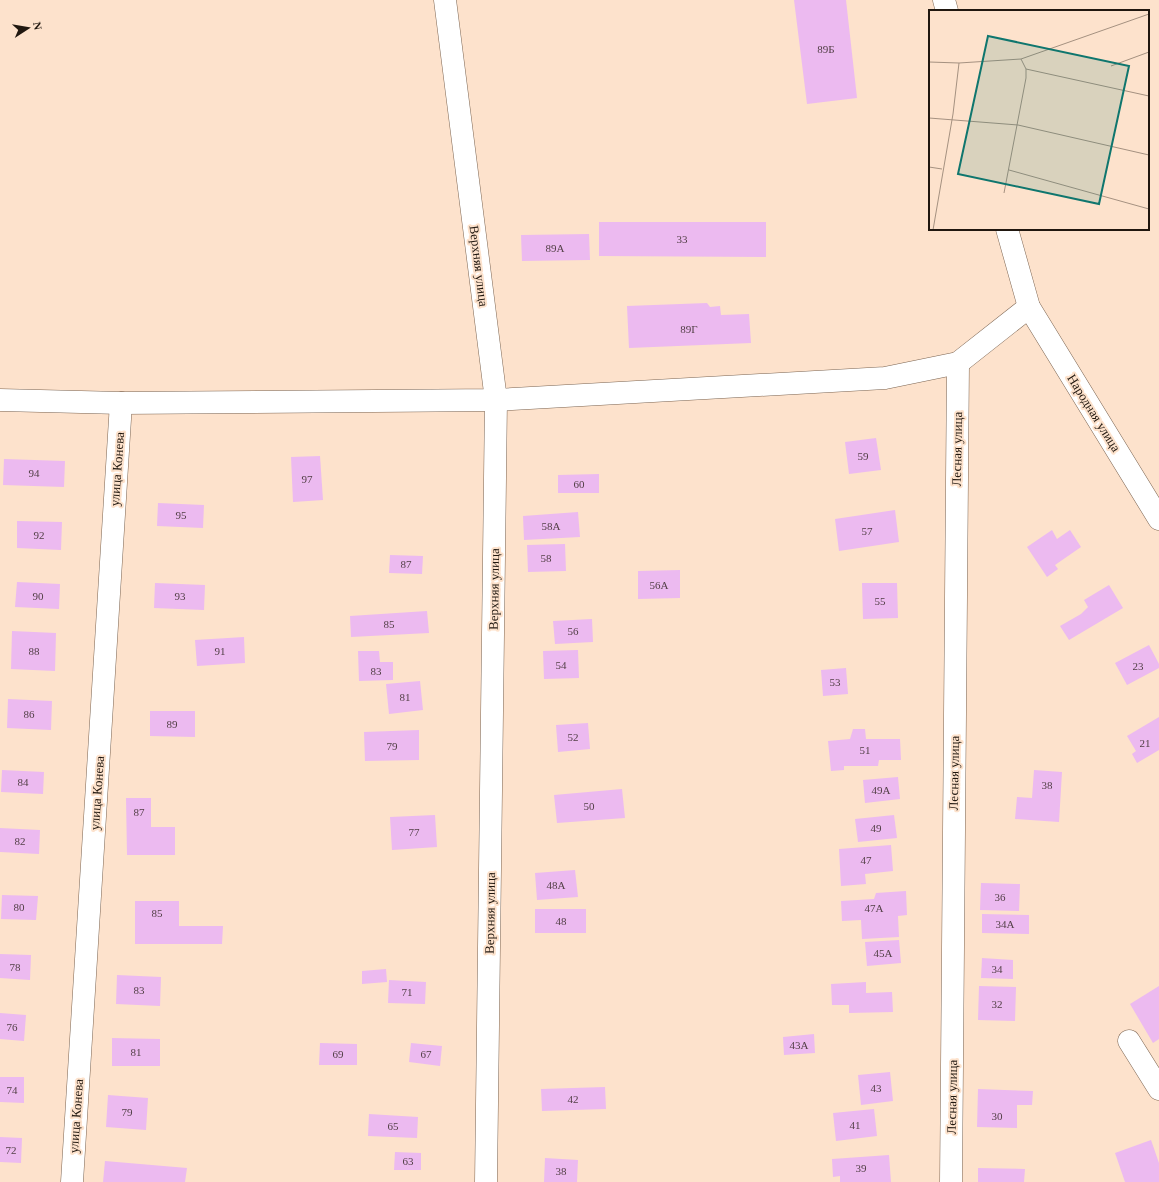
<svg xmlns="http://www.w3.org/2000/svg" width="1159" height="1182" font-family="Georgia,serif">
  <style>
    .building { fill: #ecbaf0 }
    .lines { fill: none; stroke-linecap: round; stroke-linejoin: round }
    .minor-casing { stroke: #7c6552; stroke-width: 23 }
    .minor { stroke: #fff; stroke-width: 22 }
    .labels { text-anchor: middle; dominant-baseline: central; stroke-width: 4; stroke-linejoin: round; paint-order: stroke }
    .number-label { font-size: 11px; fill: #534047 }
    .street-label { font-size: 13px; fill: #20170f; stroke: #fde2cc }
    .inset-road { fill: none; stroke: #a59180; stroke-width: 1 }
    .view { fill: #0f766e; fill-opacity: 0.15; stroke: #0f766e; stroke-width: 2 }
    .inset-edge { fill: none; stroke: #20170f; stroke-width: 2 }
  </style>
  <rect width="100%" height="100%" fill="#fde2cc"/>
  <g class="building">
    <polygon points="794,0 846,0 857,98 807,104"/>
    <polygon points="599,222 766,222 766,257 599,256"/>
    <polygon points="589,234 590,260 522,261 521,235"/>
    <polygon points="707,303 710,307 720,306 721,315 749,314 751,343 629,348 627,306"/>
    <polygon points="876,438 881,470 849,474 845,442"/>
    <polygon points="320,456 323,500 293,502 291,457"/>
    <polygon points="4,459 65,461 64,487 3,485"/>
    <polygon points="599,474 599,493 558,493 558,475"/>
    <polygon points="158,503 204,505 203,528 157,526"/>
    <polygon points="895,510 899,542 839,551 835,519"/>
    <polygon points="578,512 580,537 524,540 523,516"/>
    <polygon points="17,521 62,522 61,550 17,548"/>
    <polygon points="1052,530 1057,539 1070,530 1081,547 1055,565 1058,569 1047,577 1027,547"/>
    <polygon points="565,544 566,571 528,572 527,545"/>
    <polygon points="390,555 423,556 422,574 389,573"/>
    <polygon points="680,570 680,598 638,599 638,571"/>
    <polygon points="17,582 60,584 59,609 15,607"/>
    <polygon points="155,583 205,585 204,610 154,608"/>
    <polygon points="862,583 897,583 898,618 863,619"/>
    <polygon points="1109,585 1123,608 1069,640 1060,626 1081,614 1088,607 1084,600"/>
    <polygon points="427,611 429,633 351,637 350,616"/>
    <polygon points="592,619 593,642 555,644 553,621"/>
    <polygon points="12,631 56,633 55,671 11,669"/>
    <polygon points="244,637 245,663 197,666 195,640"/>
    <polygon points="1149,645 1159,664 1159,668 1127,685 1115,663"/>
    <polygon points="578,650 579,678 544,679 543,651"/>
    <polygon points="358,651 379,651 380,662 393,662 393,680 359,681"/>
    <polygon points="846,668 848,694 823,696 821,670"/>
    <polygon points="420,681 423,710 389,714 386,684"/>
    <polygon points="8,699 52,701 51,730 7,728"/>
    <polygon points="150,711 195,711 195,737 150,736"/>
    <polygon points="1159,717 1159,750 1137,763 1132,754 1136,751 1127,736"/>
    <polygon points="588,723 590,749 558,752 556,725"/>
    <polygon points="853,729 865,729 866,739 900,739 901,760 879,760 878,766 844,766 844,770 831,771 828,741 850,739"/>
    <polygon points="419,730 419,760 365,761 364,732"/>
    <polygon points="2,770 44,772 43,794 1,792"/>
    <polygon points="1034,770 1062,772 1059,822 1015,819 1017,797 1032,798"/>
    <polygon points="898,777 900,799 865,803 863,780"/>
    <polygon points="622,789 625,818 557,823 554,795"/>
    <polygon points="126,798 151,798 151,827 175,827 175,855 127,855"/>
    <polygon points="435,815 437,847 392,850 390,817"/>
    <polygon points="894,815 897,838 858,842 855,819"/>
    <polygon points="0,828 40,830 39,854 0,852"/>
    <polygon points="891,845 893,871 865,874 866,884 841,886 839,849"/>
    <polygon points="575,870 578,897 537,900 535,873"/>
    <polygon points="981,883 1020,884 1019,911 980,910"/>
    <polygon points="906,891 907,915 898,916 899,937 862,939 861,920 842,921 841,901 874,899 876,893"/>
    <polygon points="2,895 38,896 36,920 1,919"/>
    <polygon points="135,901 179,901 179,926 223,926 222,944 135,944"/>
    <rect x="535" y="909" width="51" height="24"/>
    <polygon points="982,914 1029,915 1029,934 982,933"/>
    <polygon points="899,940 901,963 867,966 865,942"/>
    <polygon points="0,954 31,955 30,980 0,978"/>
    <polygon points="982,958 1013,960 1013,979 981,978"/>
    <polygon points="386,969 387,982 362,984 362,971"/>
    <polygon points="117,975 161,977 160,1006 116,1004"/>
    <polygon points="389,980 426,982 425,1004 388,1003"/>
    <polygon points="866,982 866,993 892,992 893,1012 849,1013 849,1005 832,1005 831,984"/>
    <polygon points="979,986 1016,987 1015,1021 978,1020"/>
    <polygon points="1159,986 1159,1039 1153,1043 1130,1004"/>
    <polygon points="0,1013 26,1015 24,1041 0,1039"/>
    <polygon points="814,1034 815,1053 784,1055 783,1037"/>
    <polygon points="112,1038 160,1039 160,1066 112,1066"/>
    <polygon points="320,1043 357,1044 357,1065 319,1065"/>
    <polygon points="411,1043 442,1046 440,1066 409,1062"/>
    <polygon points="890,1072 893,1101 861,1105 858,1075"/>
    <polygon points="0,1077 24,1077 24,1103 0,1102"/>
    <polygon points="605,1087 606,1109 542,1111 541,1089"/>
    <polygon points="978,1089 1033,1091 1032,1105 1017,1105 1017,1128 977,1127"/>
    <polygon points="108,1095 148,1098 146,1130 106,1127"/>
    <polygon points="874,1109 877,1136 836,1141 833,1113"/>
    <polygon points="369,1114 418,1117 417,1138 368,1136"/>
    <polygon points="0,1137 22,1138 21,1163 0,1162"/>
    <polygon points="1151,1140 1159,1163 1159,1182 1125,1182 1115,1153"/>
    <polygon points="395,1152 421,1153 421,1170 394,1170"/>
    <polygon points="889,1155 891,1182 840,1182 840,1176 833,1177 832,1159"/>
    <polygon points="545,1158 578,1160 577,1182 544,1182"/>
    <polygon points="105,1161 187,1168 185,1182 103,1182"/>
    <polygon points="978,1168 1025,1169 1024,1182 978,1182"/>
  </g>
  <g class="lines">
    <g class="minor-casing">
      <g id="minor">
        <polyline points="445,0 496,400 486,1182"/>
        <polyline points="944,0 947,11"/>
        <polyline points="1007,229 1029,307 1159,519"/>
        <polyline points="0,400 121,403 496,400 885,378 958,363 1029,307"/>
        <polyline points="1129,1041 1159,1089"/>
        <polyline points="72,1182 121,403"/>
        <polyline points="951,1182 958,363"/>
      </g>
    </g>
    <use href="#minor" class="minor"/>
  </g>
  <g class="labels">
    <g class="number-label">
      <text x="826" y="49">89Б</text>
      <text x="682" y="239">33</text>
      <text x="555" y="248">89А</text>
      <text x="689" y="329">89Г</text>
      <text x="863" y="456">59</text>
      <text x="34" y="473">94</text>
      <text x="307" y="479">97</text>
      <text x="579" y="484">60</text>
      <text x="181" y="515">95</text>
      <text x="551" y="526">58А</text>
      <text x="867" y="531">57</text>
      <text x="39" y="535">92</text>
      <text x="546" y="558">58</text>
      <text x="406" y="564">87</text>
      <text x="659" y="585">56А</text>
      <text x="38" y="596">90</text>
      <text x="180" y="596">93</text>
      <text x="880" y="601">55</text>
      <text x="389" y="624">85</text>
      <text x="573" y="631">56</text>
      <text x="34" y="651">88</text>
      <text x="220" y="651">91</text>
      <text x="561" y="665">54</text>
      <text x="1138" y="666">23</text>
      <text x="376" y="671">83</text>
      <text x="835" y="682">53</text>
      <text x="405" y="697">81</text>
      <text x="29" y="714">86</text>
      <text x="172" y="724">89</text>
      <text x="573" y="737">52</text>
      <text x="1145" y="743">21</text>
      <text x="392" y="746">79</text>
      <text x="865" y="750">51</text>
      <text x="23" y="782">84</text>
      <text x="1047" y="785">38</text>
      <text x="881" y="790">49А</text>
      <text x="589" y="806">50</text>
      <text x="139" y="812">87</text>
      <text x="876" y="828">49</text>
      <text x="414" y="832">77</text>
      <text x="20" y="841">82</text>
      <text x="866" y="860">47</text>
      <text x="556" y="885">48А</text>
      <text x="1000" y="897">36</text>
      <text x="19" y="907">80</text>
      <text x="874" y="908">47А</text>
      <text x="157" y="913">85</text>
      <text x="561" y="921">48</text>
      <text x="1005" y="924">34А</text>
      <text x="883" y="953">45А</text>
      <text x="15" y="967">78</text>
      <text x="997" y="969">34</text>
      <text x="139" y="990">83</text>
      <text x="407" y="992">71</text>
      <text x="997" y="1004">32</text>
      <text x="12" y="1027">76</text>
      <text x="799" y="1045">43А</text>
      <text x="136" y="1052">81</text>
      <text x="338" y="1054">69</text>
      <text x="426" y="1054">67</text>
      <text x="876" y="1088">43</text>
      <text x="12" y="1090">74</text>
      <text x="573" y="1099">42</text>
      <text x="127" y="1112">79</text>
      <text x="997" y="1116">30</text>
      <text x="855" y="1125">41</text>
      <text x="393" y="1126">65</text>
      <text x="11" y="1150">72</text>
      <text x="408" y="1161">63</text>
      <text x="861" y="1168">39</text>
      <text x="561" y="1171">38</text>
    </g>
    <g class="street-label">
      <text transform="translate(479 266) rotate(83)">Верхняя улица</text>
      <text transform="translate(1094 413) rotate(58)">Народная улица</text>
      <text transform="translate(957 449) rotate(-89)">Лесная улица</text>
      <text transform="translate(117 469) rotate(-86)">улица Конева</text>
      <text transform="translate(494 589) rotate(-89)">Верхняя улица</text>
      <text transform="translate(954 773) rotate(-89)">Лесная улица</text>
      <text transform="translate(97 793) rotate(-86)">улица Конева</text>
      <text transform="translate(490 913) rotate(-89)">Верхняя улица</text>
      <text transform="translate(952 1097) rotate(-89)">Лесная улица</text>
      <text transform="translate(76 1116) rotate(-86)">улица Конева</text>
    </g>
  </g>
  <g transform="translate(929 10)">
    <rect width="220" height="220" fill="#fde2cc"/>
    <path class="inset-road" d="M0 52 30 53 92 49 220 4M182 56 220 42M97 59 220 86M0 108 89 115 220 145M0 157 13 159M80 160 220 199M75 183 97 68V59L92 49M4 220 24 104 30 53"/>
    <path class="view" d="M59 26 200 56 170 194 29 164Z"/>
    <rect width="220" height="220" class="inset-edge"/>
  </g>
  <g transform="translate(28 28) rotate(78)" stroke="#fde2cc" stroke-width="3" paint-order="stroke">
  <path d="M0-3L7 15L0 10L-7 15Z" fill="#20170f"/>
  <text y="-6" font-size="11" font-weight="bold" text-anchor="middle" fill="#20170f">N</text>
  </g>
</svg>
